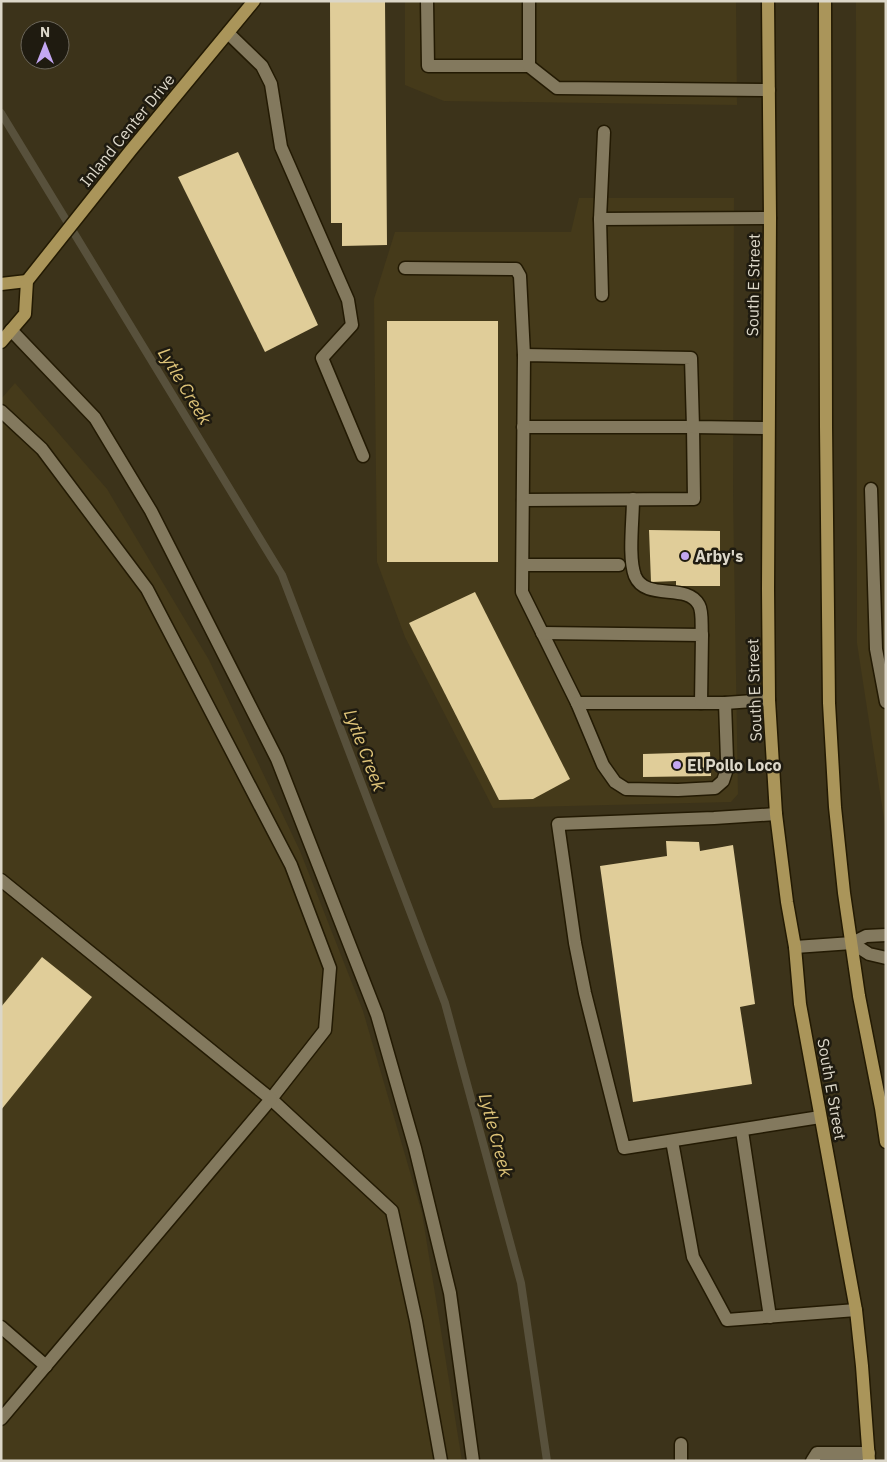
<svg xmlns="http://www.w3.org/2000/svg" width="887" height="1462" font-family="'IBM Plex Sans',sans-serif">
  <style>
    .built { fill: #453a1a }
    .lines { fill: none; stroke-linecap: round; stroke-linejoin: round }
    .stream { stroke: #58513c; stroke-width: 8 }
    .building { fill: #e0cd99 }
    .minor-casing { stroke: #231a03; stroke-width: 15 }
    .major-casing { stroke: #231a03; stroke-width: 15 }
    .minor { stroke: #83795e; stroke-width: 12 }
    .major { stroke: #aa955a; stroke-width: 12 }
    .poi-dot { fill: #c3a7f2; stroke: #1f1b10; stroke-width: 2 }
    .labels { text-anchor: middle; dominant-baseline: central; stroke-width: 5; stroke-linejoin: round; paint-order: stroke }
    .street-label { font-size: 16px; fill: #dcd7c9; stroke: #1f1b10 }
    .poi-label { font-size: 16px; font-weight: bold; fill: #dcd7c9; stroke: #1f1b10; text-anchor: start }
    .water-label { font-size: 18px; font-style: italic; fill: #dfc478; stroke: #1f1b10 }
  </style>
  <rect width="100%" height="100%" fill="#3c331a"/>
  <g class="built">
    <polygon points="405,1 736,1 737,105 444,101 405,85"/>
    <polygon points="856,1 886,1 886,832 857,643"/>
    <polygon points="579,198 734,198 733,494 738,794 731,802 493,808 405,637 377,562 374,299 395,232 571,232"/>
    <polygon points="15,383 107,489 209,660 300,851 363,1011 422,1213 462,1461 1,1461 1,399"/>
  </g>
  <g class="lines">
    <polyline class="stream" points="1,113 282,575 445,1003 521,1283 547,1461"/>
  </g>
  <g class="building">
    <polygon points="330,1 385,1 387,245 342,246 342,223 331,223"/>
    <polygon points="238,152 318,325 265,352 178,177"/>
    <rect x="387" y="321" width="111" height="241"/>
    <polygon points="649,530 720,531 720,586 676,586 676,581 651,582"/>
    <polygon points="475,592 570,779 533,799 499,800 409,623"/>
    <polygon points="710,752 711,776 643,777 643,754"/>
    <polygon points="666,841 699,842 700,851 733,845 755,1004 740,1007 752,1084 633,1102 600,866 667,856"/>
    <polygon points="42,957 92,997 1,1110 1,1007"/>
  </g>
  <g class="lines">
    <g class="minor-casing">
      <g id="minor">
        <polyline points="427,1 428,66 529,66 557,88 769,90"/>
        <polyline points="529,1 529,66"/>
        <polyline points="228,33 262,66 271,84 281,147 348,300 352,325 322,358 363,456"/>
        <polyline points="600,219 604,132"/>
        <polyline points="405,268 516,269 520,276 524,355"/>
        <polyline points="602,295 600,219 770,218"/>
        <polyline points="11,330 95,418 151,511 277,759 377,1015 415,1148 450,1293 473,1461"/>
        <polyline points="1,411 42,449 147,589 291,865 330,968 325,1030 271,1099 392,1211 416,1321 441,1461"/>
        <polyline points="523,427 693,427 694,499 523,500"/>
        <polyline points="768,428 693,427 691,358 524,355 522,592 577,703 725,703 769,700"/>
        <polyline points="871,489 876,649 886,702"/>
        <path d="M633 499C633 520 628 558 635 576 646 602 687 582 699 605 703 612 701 627 702 635"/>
        <polyline points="523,565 619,565"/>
        <polyline points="542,633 702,635 701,703"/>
        <polyline points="577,703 603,765 615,782 626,789 678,790 715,788 723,781 726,772 727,760 725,703"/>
        <polyline points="776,814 714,818 558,824 575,943 585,993 624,1148 820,1117"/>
        <polyline points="1,880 271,1099 1,1419"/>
        <polyline points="852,943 869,954 886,958"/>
        <polyline points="795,947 852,943 866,936 886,935"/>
        <polyline points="742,1131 770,1317"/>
        <polyline points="672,1141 693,1257 727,1320 856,1310"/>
        <polyline points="1,1327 46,1366"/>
        <polyline points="681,1444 681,1461"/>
        <polyline points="812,1461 817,1453 869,1453"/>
      </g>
    </g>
    <g class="major-casing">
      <g id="major">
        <polyline points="768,1 770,218 768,589 769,700 776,814 787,902 795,947 800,1004 856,1310 862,1366 869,1461"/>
        <polyline points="825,1 826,427 829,703 835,807 844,893 859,996 881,1108 886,1142"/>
        <polyline points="1,284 27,281"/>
        <polyline points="1,342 25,314 27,281 131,150 254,1"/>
      </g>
    </g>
    <use href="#minor" class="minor"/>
    <use href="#major" class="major"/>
  </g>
  <g class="poi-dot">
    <circle cx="685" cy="556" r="5"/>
    <circle cx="677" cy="765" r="5"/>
  </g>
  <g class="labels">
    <g class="street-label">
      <text transform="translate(127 130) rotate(-51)">Inland Center Drive</text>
      <text transform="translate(753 285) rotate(-89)">South E Street</text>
      <text transform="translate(754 690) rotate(-92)">South E Street</text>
      <text transform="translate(832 1089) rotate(80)">South E Street</text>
    </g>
    <g class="poi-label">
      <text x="695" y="556">Arby's</text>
      <text x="687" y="765">El Pollo Loco</text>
    </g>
    <g class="water-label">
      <text transform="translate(185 386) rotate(59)">Lytle Creek</text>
      <text transform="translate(365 750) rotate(69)">Lytle Creek</text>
      <text transform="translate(496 1135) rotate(75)">Lytle Creek</text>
    </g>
  </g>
  <rect width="887" height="1462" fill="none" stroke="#dcd7c9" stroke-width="5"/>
  <g transform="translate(45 45)"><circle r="24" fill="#1f1b10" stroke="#6b665a"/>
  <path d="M0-4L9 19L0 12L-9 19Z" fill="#c3a7f2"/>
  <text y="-8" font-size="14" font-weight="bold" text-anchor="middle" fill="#dcd7c9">N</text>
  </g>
</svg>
